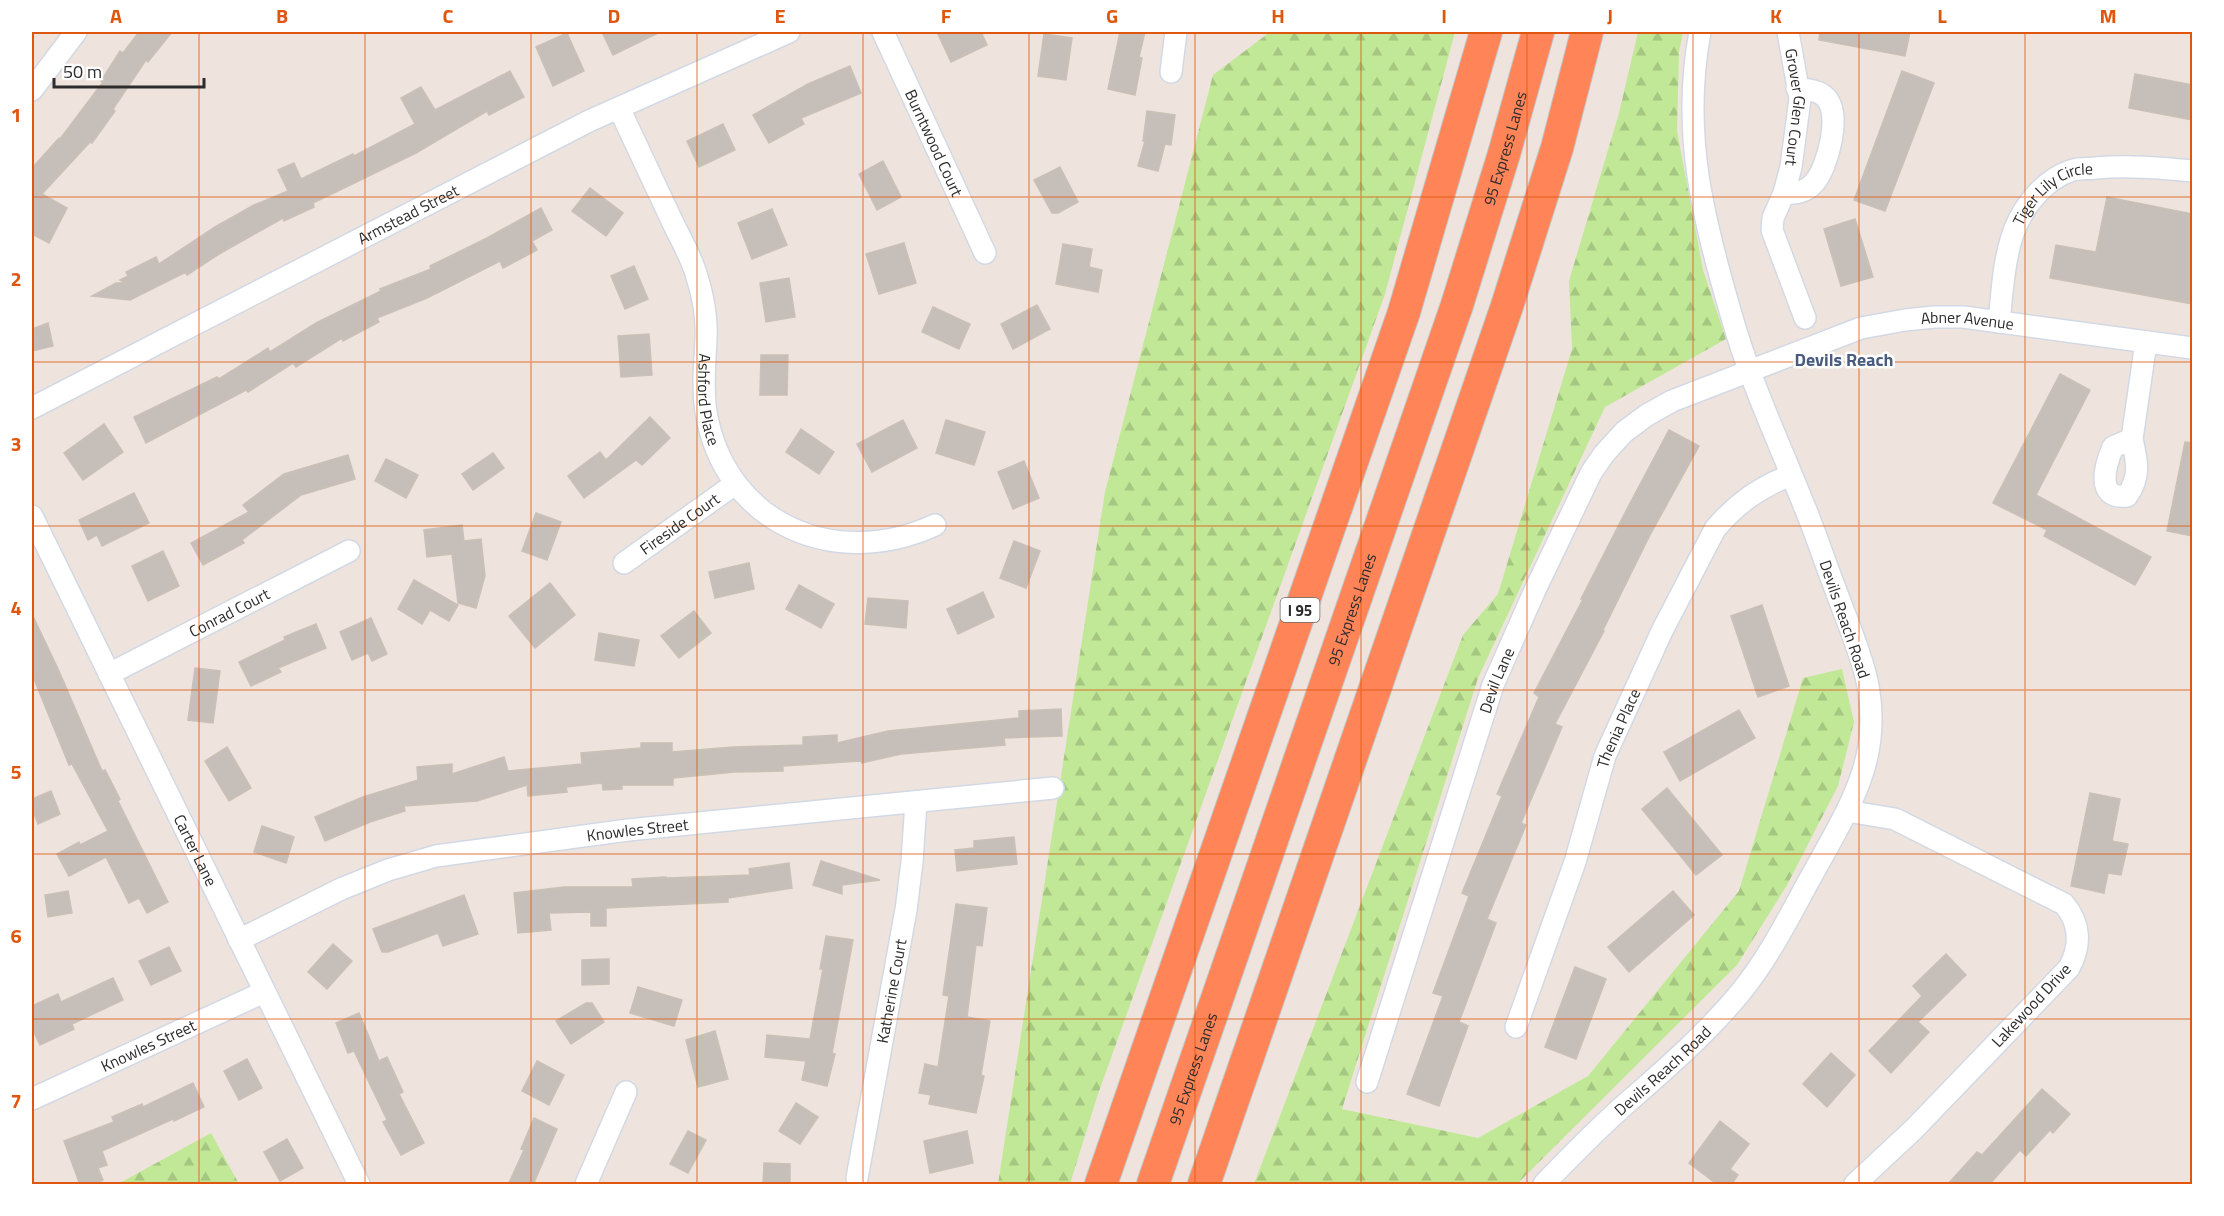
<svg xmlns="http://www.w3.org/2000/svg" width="2224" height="1216" font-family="'Titillium Web',sans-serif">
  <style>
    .forest { fill: url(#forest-firs) }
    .building { fill: #c6bfb9; stroke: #cac0b6; stroke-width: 1.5 }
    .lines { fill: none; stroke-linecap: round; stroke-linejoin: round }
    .minor-casing { stroke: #d2d9e5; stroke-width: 24 }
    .highway-casing { stroke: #c4c4c4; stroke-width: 34 }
    .minor { stroke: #fff; stroke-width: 21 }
    .highway { stroke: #ff8458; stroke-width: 32 }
    .grid { fill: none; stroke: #df570e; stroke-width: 1.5; stroke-opacity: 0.55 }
    .labels { text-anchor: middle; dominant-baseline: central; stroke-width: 5; stroke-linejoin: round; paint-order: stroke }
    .shield { fill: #fff; stroke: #6b6b6b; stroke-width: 1.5 }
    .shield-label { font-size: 15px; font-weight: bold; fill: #2c2c2c }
    .street-label { font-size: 16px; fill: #2c2c2c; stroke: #fff }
    .neighbourhood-label { font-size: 18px; font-weight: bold; fill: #495c80; stroke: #fff }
    .neatline { fill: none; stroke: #df570e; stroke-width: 2 }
    .grid-label { font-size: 20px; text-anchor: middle; font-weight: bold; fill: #df570e }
  </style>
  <defs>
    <pattern id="forest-firs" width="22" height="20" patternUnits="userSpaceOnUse" patternTransform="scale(1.5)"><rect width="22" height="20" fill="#c0e896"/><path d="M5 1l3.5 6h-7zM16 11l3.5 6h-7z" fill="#a5c781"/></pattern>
  </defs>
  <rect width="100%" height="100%" fill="#eee4dd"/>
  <g class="forest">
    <polygon points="1270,32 1455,32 1385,294 1097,1097 1070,1184 998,1184 1105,492 1213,75"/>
    <polygon points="1638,32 1683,32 1679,52 1677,131 1703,270 1726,339 1605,407 1478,678 1342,1109 1478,1138 1588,1076 1739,891 1803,678 1842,669 1854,722 1838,786 1787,885 1737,965 1517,1184 1254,1184 1463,635 1498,594 1572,349 1569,281 1619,113"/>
    <polygon points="211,1133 239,1184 118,1184"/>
  </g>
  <g class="building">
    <polygon points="139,32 172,32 148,62 146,60 113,109 115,111 92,143 90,142 42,194 67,208 49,243 32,234 32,168 59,138 60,139 103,82 101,81 120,51 123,53"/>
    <polygon points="602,32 660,32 613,55"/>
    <polygon points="937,32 981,32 987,45 951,62"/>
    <polygon points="1120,32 1145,32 1139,57 1142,58 1135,95 1108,89"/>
    <polygon points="1820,32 1910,32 1905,56 1819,40"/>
    <polygon points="567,33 584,71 553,86 536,47"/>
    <polygon points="1044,34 1072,38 1066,80 1038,76"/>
    <polygon points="850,66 861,93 801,118 804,124 769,143 753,115 808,84"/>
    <polygon points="510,71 524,97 489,115 487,111 416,153 313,203 314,207 284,221 283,218 219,254 187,275 186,272 130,300 92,296 116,283 125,283 120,280 128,276 126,272 156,257 159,264 215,227 254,205 288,191 278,170 294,163 301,179 353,154 354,156 415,124 401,98 421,87 435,110"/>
    <polygon points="1902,71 1934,83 1885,211 1854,200"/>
    <polygon points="2135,74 2193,85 2193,120 2129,108"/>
    <polygon points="1147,111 1175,115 1171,145 1165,144 1158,171 1138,166 1145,141 1143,141"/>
    <polygon points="723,124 735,150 699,167 687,141"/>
    <polygon points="883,161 901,197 877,210 859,174"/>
    <polygon points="1060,167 1078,202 1058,213 1052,213 1034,180"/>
    <polygon points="590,188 623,213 606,236 572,211"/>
    <polygon points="2107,197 2193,214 2193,304 2050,278 2056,245 2096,252"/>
    <polygon points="541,208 552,230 532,241 537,250 503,268 500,261 427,298 377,318 379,322 343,341 342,338 296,367 293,363 248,392 246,390 146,443 134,417 217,377 219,379 268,348 270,352 316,323 381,291 380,289 431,269 430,266 487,238"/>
    <polygon points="772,209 787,245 752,259 738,223"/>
    <polygon points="1855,219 1873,277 1841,286 1824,229"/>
    <polygon points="904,243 916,283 879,294 866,254"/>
    <polygon points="1063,244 1092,249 1089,267 1102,270 1098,292 1056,284"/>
    <polygon points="634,266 648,299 625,309 611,276"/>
    <polygon points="789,278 795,317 766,322 760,283"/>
    <polygon points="1037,305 1050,329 1013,349 1001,324"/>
    <polygon points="933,307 970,324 959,349 922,332"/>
    <polygon points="48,323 53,346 32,351 32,329"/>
    <polygon points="649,334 652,375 621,377 618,336"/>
    <polygon points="761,355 788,355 787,395 760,395"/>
    <polygon points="2060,374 2090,390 2036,495 2151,557 2135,585 2044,536 2047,530 1993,503"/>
    <polygon points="650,417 670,438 642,465 636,460 584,498 568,476 600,452 606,460"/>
    <polygon points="903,420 917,448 872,472 857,444"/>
    <polygon points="946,420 985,432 974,465 936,453"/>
    <polygon points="104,424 123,452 83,480 64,453"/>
    <polygon points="801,429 834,452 819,474 786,452"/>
    <polygon points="1669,430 1699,446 1650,535 1603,630 1604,631 1555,724 1562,727 1521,823 1526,825 1487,919 1496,923 1459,1022 1468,1026 1439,1106 1407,1094 1443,996 1433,993 1469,896 1462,893 1502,796 1497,794 1539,697 1534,693 1583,599 1581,599 1629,505"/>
    <polygon points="2185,442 2193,443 2193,536 2167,531"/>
    <polygon points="493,453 504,468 473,490 462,474"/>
    <polygon points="348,455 355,479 301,495 242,540 244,543 203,565 191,543 249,512 243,505 284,474"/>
    <polygon points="386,459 418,475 406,498 375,481"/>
    <polygon points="1024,461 1039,498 1013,509 998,472"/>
    <polygon points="134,493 149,523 102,546 97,535 88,540 79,520"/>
    <polygon points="536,513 561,522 547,560 522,551"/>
    <polygon points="462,525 464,541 481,539 485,576 476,608 458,603 452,554 427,557 424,530"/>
    <polygon points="1014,541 1040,551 1026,588 1000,578"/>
    <polygon points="163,551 179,586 148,601 132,566"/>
    <polygon points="749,563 754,589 715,598 709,572"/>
    <polygon points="414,580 458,605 449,621 430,610 422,624 398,609"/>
    <polygon points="550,583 575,615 535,648 509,616"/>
    <polygon points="799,585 834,604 821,628 786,609"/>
    <polygon points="983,592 994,617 958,634 947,609"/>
    <polygon points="868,598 908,601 906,628 865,624"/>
    <polygon points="1762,605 1789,686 1758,697 1731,616"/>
    <polygon points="694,611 711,633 679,658 661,636"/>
    <polygon points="32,614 59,671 102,771 105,770 120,799 118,801 168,902 147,913 139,898 129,903 106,857 69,876 57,854 79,842 80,845 108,831 72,764 69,765 32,674"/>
    <polygon points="371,618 387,654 372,661 368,653 352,660 340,632"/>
    <polygon points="316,624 326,648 278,668 281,672 251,686 239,662 285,640 284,637"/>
    <polygon points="599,633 639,640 634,666 595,660"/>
    <polygon points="195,668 220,671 213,723 188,720"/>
    <polygon points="1061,709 1062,736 1004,738 1005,745 901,754 862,763 861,761 783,766 783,771 735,772 673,778 673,785 622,785 622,789 603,790 602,783 566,787 567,792 528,796 527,785 477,801 404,806 405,811 370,822 325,841 315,817 363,797 418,780 417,767 452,764 452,774 504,757 508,771 582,764 581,753 641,748 641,743 672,743 672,752 733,747 803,745 803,737 837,735 837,743 888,731 1019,718 1019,711"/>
    <polygon points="1739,710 1755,738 1680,781 1664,752"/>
    <polygon points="227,747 251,788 229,801 205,761"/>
    <polygon points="1667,788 1722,855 1696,875 1642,809"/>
    <polygon points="51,791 60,814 38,824 32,808 32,799"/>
    <polygon points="2090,793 2120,799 2112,841 2128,844 2121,875 2108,873 2104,893 2071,886"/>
    <polygon points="262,826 294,837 286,863 254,852"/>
    <polygon points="1014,837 1017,864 957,871 955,850 974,848 974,841"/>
    <polygon points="821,861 880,880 842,885 842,894 813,885"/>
    <polygon points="789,863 792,888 728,898 728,902 606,908 606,926 591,926 591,912 549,913 551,930 518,933 514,893 564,887 633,887 632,879 666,877 667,878 750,875 749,869"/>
    <polygon points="68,891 72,913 48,917 45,895"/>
    <polygon points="1673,891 1694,915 1629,972 1608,947"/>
    <polygon points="464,895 478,934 443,946 438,933 388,952 382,952 373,929"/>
    <polygon points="956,904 987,908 982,946 976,945 967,1017 990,1021 981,1075 984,1076 976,1113 929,1104 931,1095 919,1093 925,1064 938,1067 949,996 943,995"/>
    <polygon points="826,936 853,940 832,1053 835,1054 827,1086 802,1080 806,1061 765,1057 767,1035 810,1039 823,969 820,969"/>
    <polygon points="333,944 352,961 327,989 308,972"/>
    <polygon points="169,947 181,971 151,985 139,961"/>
    <polygon points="1946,954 1966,975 1918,1022 1929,1032 1891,1073 1869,1051 1922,996 1913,986"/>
    <polygon points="609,959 609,984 582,985 582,960"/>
    <polygon points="1575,967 1606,979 1576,1059 1545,1047"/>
    <polygon points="113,978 123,1000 72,1024 74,1029 40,1045 32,1028 32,1006 58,994 61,1002"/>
    <polygon points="638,987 682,1000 674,1026 630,1013"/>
    <polygon points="586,1003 592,1003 604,1022 571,1044 556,1021"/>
    <polygon points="359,1013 379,1061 387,1057 403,1092 399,1094 424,1143 401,1155 383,1122 387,1120 354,1051 348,1053 336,1023"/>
    <polygon points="715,1031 728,1079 698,1087 686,1040"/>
    <polygon points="1831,1053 1855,1075 1827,1107 1803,1084"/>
    <polygon points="247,1059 262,1088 239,1100 224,1071"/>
    <polygon points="537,1061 564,1075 549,1105 522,1091"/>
    <polygon points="193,1083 204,1107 174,1121 173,1119 102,1151 107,1165 98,1168 103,1180 90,1185 80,1185 64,1141 114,1122 112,1117 142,1104 143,1107"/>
    <polygon points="2042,1089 2070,1114 2053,1133 2050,1130 2026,1156 2020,1150 1989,1185 1947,1185 1977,1152 1982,1155"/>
    <polygon points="796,1103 818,1117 800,1144 779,1131"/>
    <polygon points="534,1118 557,1129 533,1185 508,1185 524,1150 521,1149"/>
    <polygon points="1720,1121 1749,1144 1730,1169 1738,1175 1731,1185 1718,1185 1689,1163"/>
    <polygon points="688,1131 706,1140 688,1173 670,1164"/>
    <polygon points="967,1131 973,1163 930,1173 924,1141"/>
    <polygon points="287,1139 303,1168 280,1181 264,1152"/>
    <polygon points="764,1163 790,1164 790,1185 763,1185"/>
  </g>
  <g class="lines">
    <g class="minor-casing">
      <g id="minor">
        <path id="s1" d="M883 32 985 253"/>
        <path id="s2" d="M1788 32 1800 99 1791 167 1784 193 1773 218 1772 230 1805 318"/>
        <polyline points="1171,72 1176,32"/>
        <polyline points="32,90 76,32"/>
        <path id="s3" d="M619 108C637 146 655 185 673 223 681 240 692 258 697 277 703 296 707 319 706 339 705 364 702 387 706 412 725 524 835 571 935 525"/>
        <path d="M1784 193C1795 194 1806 192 1814 183 1828 167 1843 111 1824 96 1818 90 1805 90 1797 88"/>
        <path id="s4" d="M1999 322C2002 295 2003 266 2011 240 2019 211 2043 179 2073 170 2080 168 2089 169 2096 168 2128 165 2160 168 2192 171"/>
        <path id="s5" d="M32 408 589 121 789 32"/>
        <path d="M2132 439C2137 461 2141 476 2127 496 2094 500 2106 463 2113 447Z"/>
        <polyline points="2132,439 2146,342"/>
        <path id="s6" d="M32 516 359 1184"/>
        <path id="s7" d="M624 563 735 484"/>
        <path id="s8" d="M109 674 349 551"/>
        <path d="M1847 811 1895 819 2064 904C2081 924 2081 946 2069 968L1914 1129 1855 1184"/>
        <path id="s9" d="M239 940 341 889 388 870 436 856 628 830 1053 788"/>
        <path id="s10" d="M1516 1027 1575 862 1605 756 1662 631 1715 529C1737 503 1760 487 1791 475"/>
        <path id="s11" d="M1367 1082 1493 685 1535 590 1591 473 1604 454 1624 432 1647 415 1672 401 1861 328 1905 320 1934 317H1963L2192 348"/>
        <path id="s12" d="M32 1099 264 992"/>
        <path id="s13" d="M857 1178 906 910 912 862 916 802"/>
        <polyline points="586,1184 626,1092"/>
        <path id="s14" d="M1544 1184C1571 1156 1598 1128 1628 1102 1667 1068 1707 1033 1740 993 1773 953 1795 904 1821 859 1854 799 1882 753 1867 681 1860 649 1846 619 1835 588 1824 560 1815 531 1803 503 1778 440 1749 379 1731 314 1703 218 1681 132 1700 32"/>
      </g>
    </g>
    <g class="highway-casing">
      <g id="highway">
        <polyline points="1101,1184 1404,312 1486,32"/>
        <path id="s15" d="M1153 1184 1457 305 1504 154 1538 32"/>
        <polyline points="1204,1184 1507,306 1557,148 1587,32"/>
      </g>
    </g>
    <use href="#minor" class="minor"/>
    <use href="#highway" class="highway"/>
  </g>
  <path class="grid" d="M199 32V1184M365 32V1184M531 32V1184M697 32V1184M863 32V1184M1029 32V1184M1195 32V1184M1361 32V1184M1527 32V1184M1693 32V1184M1859 32V1184M2025 32V1184M32 197H2192M32 362H2192M32 526H2192M32 690H2192M32 854H2192M32 1019H2192"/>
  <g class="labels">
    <rect class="shield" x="1280.5" y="598" width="39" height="24" rx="4.5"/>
    <g class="shield-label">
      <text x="1300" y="610">I 95</text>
    </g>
    <g class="street-label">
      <text stroke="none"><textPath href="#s2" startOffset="76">Grover Glen Court</textPath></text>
      <text stroke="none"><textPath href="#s1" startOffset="122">Burntwood Court</textPath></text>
      <text stroke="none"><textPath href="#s15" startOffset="1094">95 Express Lanes</textPath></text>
      <text stroke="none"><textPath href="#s4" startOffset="150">Tiger Lily Circle</textPath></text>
      <text stroke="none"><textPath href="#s5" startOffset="423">Armstead Street</textPath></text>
      <text stroke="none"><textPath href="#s11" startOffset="1070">Abner Avenue</textPath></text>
      <text stroke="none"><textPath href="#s3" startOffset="310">Ashford Place</textPath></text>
      <text stroke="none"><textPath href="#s7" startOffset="68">Fireside Court</textPath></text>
      <text stroke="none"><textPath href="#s15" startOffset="608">95 Express Lanes</textPath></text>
      <text stroke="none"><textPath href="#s8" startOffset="135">Conrad Court</textPath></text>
      <text transform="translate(1845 619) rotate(71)">Devils Reach Road</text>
      <text stroke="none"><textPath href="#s11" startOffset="422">Devil Lane</textPath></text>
      <text stroke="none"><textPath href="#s10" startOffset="316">Thenia Place</textPath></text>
      <text stroke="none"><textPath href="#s9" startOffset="418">Knowles Street</textPath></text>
      <text stroke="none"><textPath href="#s6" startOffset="372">Carter Lane</textPath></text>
      <text stroke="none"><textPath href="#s13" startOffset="190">Katherine Court</textPath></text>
      <text transform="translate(2031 1005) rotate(-47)">Lakewood Drive</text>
      <text stroke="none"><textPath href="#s12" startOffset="128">Knowles Street</textPath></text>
      <text stroke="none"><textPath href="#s15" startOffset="122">95 Express Lanes</textPath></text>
      <text stroke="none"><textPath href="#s14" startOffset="164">Devils Reach Road</textPath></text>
    </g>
    <g class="neighbourhood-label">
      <text x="1844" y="359">Devils Reach</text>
    </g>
  </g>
  <rect width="2224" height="1216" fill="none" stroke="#ffffff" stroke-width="66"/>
  <path d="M54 78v9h150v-9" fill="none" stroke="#2c2c2c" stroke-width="3"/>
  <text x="63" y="78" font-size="18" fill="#2c2c2c" stroke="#ffffff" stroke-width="4.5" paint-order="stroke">50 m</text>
  <rect x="33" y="33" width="2158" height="1150" class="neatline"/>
  <g class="grid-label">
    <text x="116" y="23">A</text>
    <text x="282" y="23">B</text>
    <text x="448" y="23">C</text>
    <text x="614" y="23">D</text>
    <text x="780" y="23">E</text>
    <text x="946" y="23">F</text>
    <text x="1112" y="23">G</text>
    <text x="1278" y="23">H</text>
    <text x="1444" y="23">I</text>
    <text x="1610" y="23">J</text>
    <text x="1776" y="23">K</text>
    <text x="1942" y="23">L</text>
    <text x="2108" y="23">M</text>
    <text x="16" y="122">1</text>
    <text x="16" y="286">2</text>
    <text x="16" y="451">3</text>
    <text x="16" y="615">4</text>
    <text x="16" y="779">5</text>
    <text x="16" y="943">6</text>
    <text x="16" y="1108">7</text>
  </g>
</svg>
